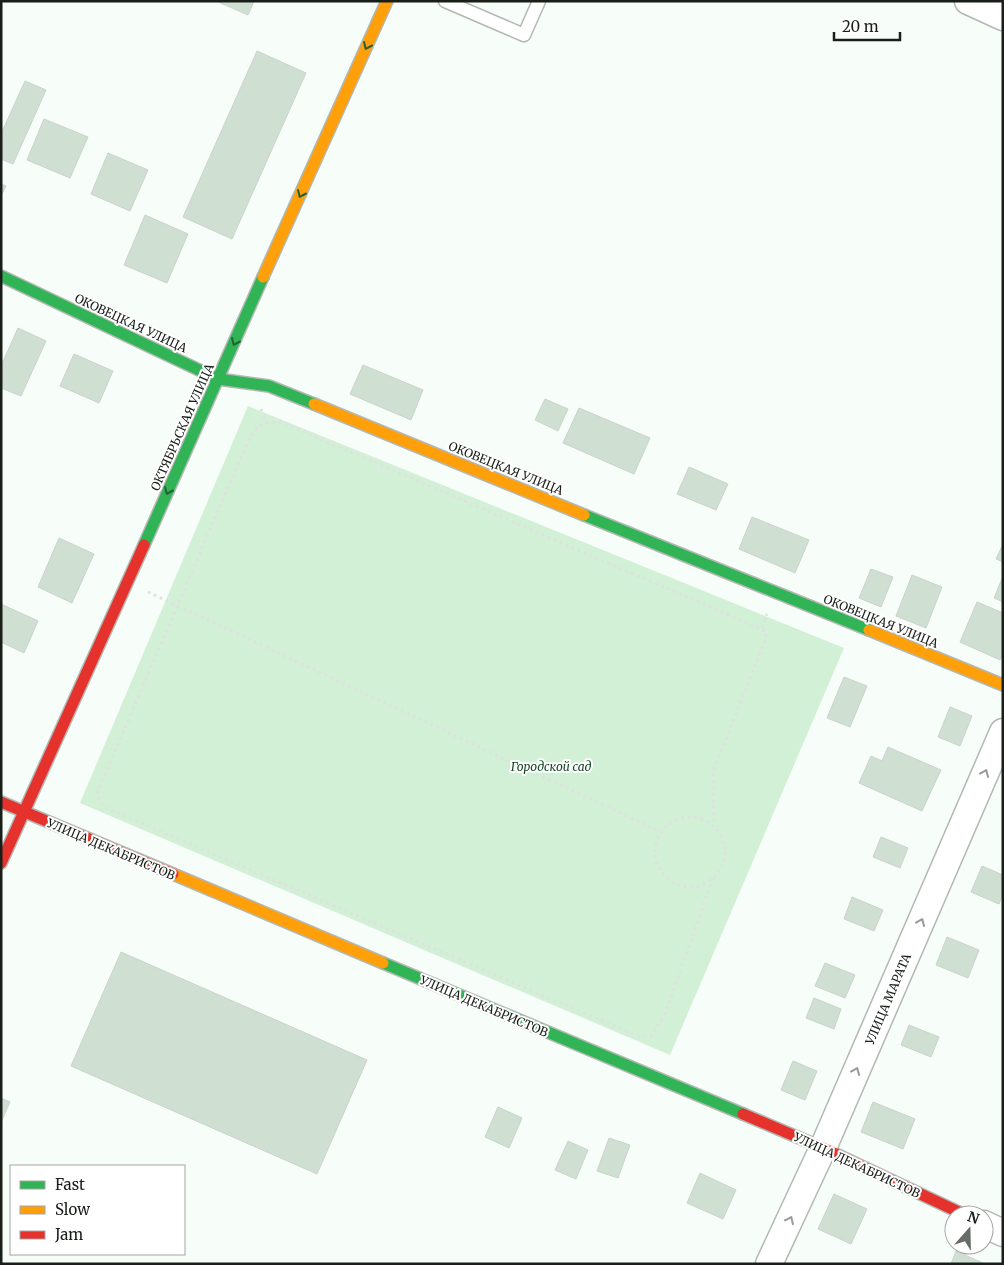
<svg xmlns="http://www.w3.org/2000/svg" width="1004" height="1265" font-family="Merriweather,serif">
  <style>
    .green { fill: #d1f0d6 }
    .building { fill: #cfe0d2; stroke: #ccd1cd }
    .lines { fill: none; stroke-linecap: round; stroke-linejoin: round }
    .lane-casing { stroke: #b2b8b3; stroke-width: 15 }
    .street-casing { stroke: #b2b8b3; stroke-width: 29 }
    .fast-casing { stroke: #b2b8b3; stroke-width: 14 }
    .slow-casing { stroke: #b2b8b3; stroke-width: 14 }
    .jam-casing { stroke: #b2b8b3; stroke-width: 14 }
    .path { stroke: #dee1df; stroke-width: 3; stroke-dasharray: 2.5 4; stroke-linecap: butt }
    .lane { stroke: #fefffe; stroke-width: 12 }
    .street { stroke: #fefffe; stroke-width: 26 }
    .fast { stroke: #30b455; stroke-width: 11 }
    .slow { stroke: #ff9f0a; stroke-width: 11 }
    .jam { stroke: #e5322d; stroke-width: 11 }
    .oneway { stroke: #236234 }
    .oneway2 { stroke: #979a97 }
    .labels { text-anchor: middle; dominant-baseline: central; stroke-width: 4; stroke-linejoin: round; paint-order: stroke }
    .street-label { font-size: 12px; fill: #191e19; stroke: #fff }
    .park-label { font-size: 12px; font-style: italic; fill: #134722; stroke: #fff }
  </style>
  <rect width="100%" height="100%" fill="#f7fdf8"/>
  <polygon class="green" points="248,406 844,648 670,1055 80,803"/>
  <g class="building">
    <polygon points="216,1 254,1 248,15"/>
    <polygon points="257,51 306,73 232,239 183,217"/>
    <polygon points="25,81 46,90 13,164 1,159 1,134"/>
    <polygon points="44,119 88,137 70,178 27,160"/>
    <polygon points="108,153 148,170 130,211 91,194"/>
    <polygon points="1,184 6,186 1,196"/>
    <polygon points="145,215 188,234 167,283 124,265"/>
    <polygon points="18,328 46,341 21,396 1,388 1,366"/>
    <polygon points="74,354 113,371 99,403 60,386"/>
    <polygon points="363,365 423,390 411,420 350,394"/>
    <polygon points="545,399 568,409 558,431 535,420"/>
    <polygon points="579,408 650,438 634,474 563,443"/>
    <polygon points="689,467 728,484 716,510 677,494"/>
    <polygon points="752,517 809,540 795,573 739,549"/>
    <polygon points="59,538 94,554 72,603 38,587"/>
    <polygon points="1003,544 1003,562 996,559"/>
    <polygon points="871,569 893,577 881,607 859,598"/>
    <polygon points="912,575 942,587 926,628 896,616"/>
    <polygon points="1003,576 1003,602 994,598"/>
    <polygon points="977,602 1003,613 1003,654 1000,660 960,642"/>
    <polygon points="1,604 38,621 24,653 1,642"/>
    <polygon points="844,677 867,686 850,727 827,718"/>
    <polygon points="950,707 972,716 960,746 938,737"/>
    <polygon points="888,747 941,770 922,811 859,783 871,756 882,761"/>
    <polygon points="881,837 908,848 900,868 873,857"/>
    <polygon points="982,866 1003,875 1003,894 999,904 971,892"/>
    <polygon points="852,897 883,910 874,931 844,919"/>
    <polygon points="947,937 979,950 968,978 936,965"/>
    <polygon points="121,952 367,1060 317,1174 71,1066"/>
    <polygon points="825,963 855,975 845,998 815,986"/>
    <polygon points="814,998 841,1009 834,1029 806,1018"/>
    <polygon points="909,1025 939,1037 931,1057 901,1045"/>
    <polygon points="793,1061 817,1071 805,1100 781,1090"/>
    <polygon points="1,1098 10,1102 1,1122"/>
    <polygon points="873,1102 915,1119 903,1149 861,1132"/>
    <polygon points="498,1107 522,1118 509,1148 485,1137"/>
    <polygon points="609,1138 630,1145 618,1178 597,1171"/>
    <polygon points="568,1141 588,1150 576,1179 555,1170"/>
    <polygon points="700,1173 736,1190 723,1219 687,1203"/>
    <polygon points="834,1194 867,1209 851,1244 818,1229"/>
    <polygon points="956,1251 985,1264 951,1264"/>
  </g>
  <g class="lines">
    <g class="lane-casing">
      <polyline id="lane" points="445,1 524,35 539,1"/>
    </g>
    <g class="street-casing">
      <g id="street">
        <polyline points="968,1 1003,17"/>
        <polyline points="984,1224 1003,1233"/>
        <polyline points="769,1264 823,1148 1003,732"/>
      </g>
    </g>
    <g class="fast-casing">
      <g id="fast">
        <polyline points="1,276 218,379 269,386 314,404"/>
        <polyline points="584,515 869,630"/>
        <polyline points="144,545 263,277"/>
        <polyline points="383,963 743,1114"/>
      </g>
    </g>
    <g class="slow-casing">
      <g id="slow">
        <polyline points="263,277 387,1"/>
        <polyline points="314,404 584,515"/>
        <polyline points="869,630 1003,685"/>
        <polyline points="173,874 383,963"/>
      </g>
    </g>
    <g class="jam-casing">
      <g id="jam">
        <polyline points="1,802 173,874"/>
        <polyline points="1,863 144,545"/>
        <polyline points="743,1114 823,1148 965,1215"/>
      </g>
    </g>
    <g class="path">
      <polyline points="261,409 266,422"/>
      <polyline points="148,592 661,832"/>
      <polyline points="762,628 767,614"/>
      <circle cx="690" cy="852" r="35"/>
      <path d="M713 878 666 1012 652 1035 648 1037H640L106 808 99 800 97 793 249 439C259 424 262 422 281 422L766 631 765 640 713 772 714 826"/>
    </g>
    <use href="#lane" class="lane"/>
    <use href="#street" class="street"/>
    <use href="#fast" class="fast"/>
    <use href="#slow" class="slow"/>
    <use href="#jam" class="jam"/>
  </g>
  <defs><path id="oneway-chevron" d="M-2-3.5L2.5 0L-2 3.5" fill="none" stroke-width="1.6" stroke-linecap="round" stroke-linejoin="round" transform="scale(1.25)"/></defs>
  <g class="oneway">
    <use href="#oneway-chevron" transform="translate(367 46) rotate(114)"/>
    <use href="#oneway-chevron" transform="translate(301 194) rotate(114)"/>
    <use href="#oneway-chevron" transform="translate(235 342) rotate(114)"/>
    <use href="#oneway-chevron" transform="translate(168 491) rotate(114)"/>
  </g>
  <g class="oneway2">
    <use href="#oneway-chevron" transform="translate(985 773) rotate(-67)"/>
    <use href="#oneway-chevron" transform="translate(921 922) rotate(-67)"/>
    <use href="#oneway-chevron" transform="translate(856 1071) rotate(-67)"/>
    <use href="#oneway-chevron" transform="translate(790 1220) rotate(-65)"/>
  </g>
  <g class="labels">
    <g class="street-label">
      <text transform="translate(131 323) rotate(25)">ОКОВЕЦКАЯ УЛИЦА</text>
      <text transform="translate(182 427) rotate(-66)">ОКТЯБРЬСКАЯ УЛИЦА</text>
      <text transform="translate(506 468) rotate(22)">ОКОВЕЦКАЯ УЛИЦА</text>
      <text transform="translate(881 621) rotate(22)">ОКОВЕЦКАЯ УЛИЦА</text>
      <text transform="translate(111 849) rotate(23)">УЛИЦА ДЕКАБРИСТОВ</text>
      <text transform="translate(888 999) rotate(-67)">УЛИЦА МАРАТА</text>
      <text transform="translate(484 1006) rotate(23)">УЛИЦА ДЕКАБРИСТОВ</text>
      <text transform="translate(857 1165) rotate(25)">УЛИЦА ДЕКАБРИСТОВ</text>
    </g>
    <g class="park-label">
      <text x="551" y="766">Городской сад</text>
    </g>
  </g>
  <rect width="1004" height="1265" fill="none" stroke="#191e19" stroke-width="5"/>
  <rect x="10" y="1165" width="175" height="90" fill="#ffffff" stroke="#a3a5a3"/>
  <rect x="20" y="1181" width="25" height="8" fill="#30b455" stroke="#a3a5a3"/>
  <text x="55" y="1190" font-size="15" fill="#191e19">Fast</text>
  <rect x="20" y="1206" width="25" height="8" fill="#ff9f0a" stroke="#a3a5a3"/>
  <text x="55" y="1215" font-size="15" fill="#191e19">Slow</text>
  <rect x="20" y="1231" width="25" height="8" fill="#e5322d" stroke="#a3a5a3"/>
  <text x="55" y="1240" font-size="15" fill="#191e19">Jam</text>
  <g transform="translate(969 1230) rotate(20)"><circle r="24" fill="#ffffff" stroke="#a3a5a3"/>
  <path d="M0-4L9 19L0 12L-9 19Z" fill="#676c67"/>
  <text y="-8" font-size="14" font-weight="bold" text-anchor="middle" fill="#191e19">N</text>
  </g>
  <path d="M834 32v8h66v-8" fill="none" stroke="#191e19" stroke-width="2.5"/>
  <text x="842" y="32" font-size="15" fill="#191e19" stroke="#ffffff" stroke-width="4" paint-order="stroke">20 m</text>
</svg>
